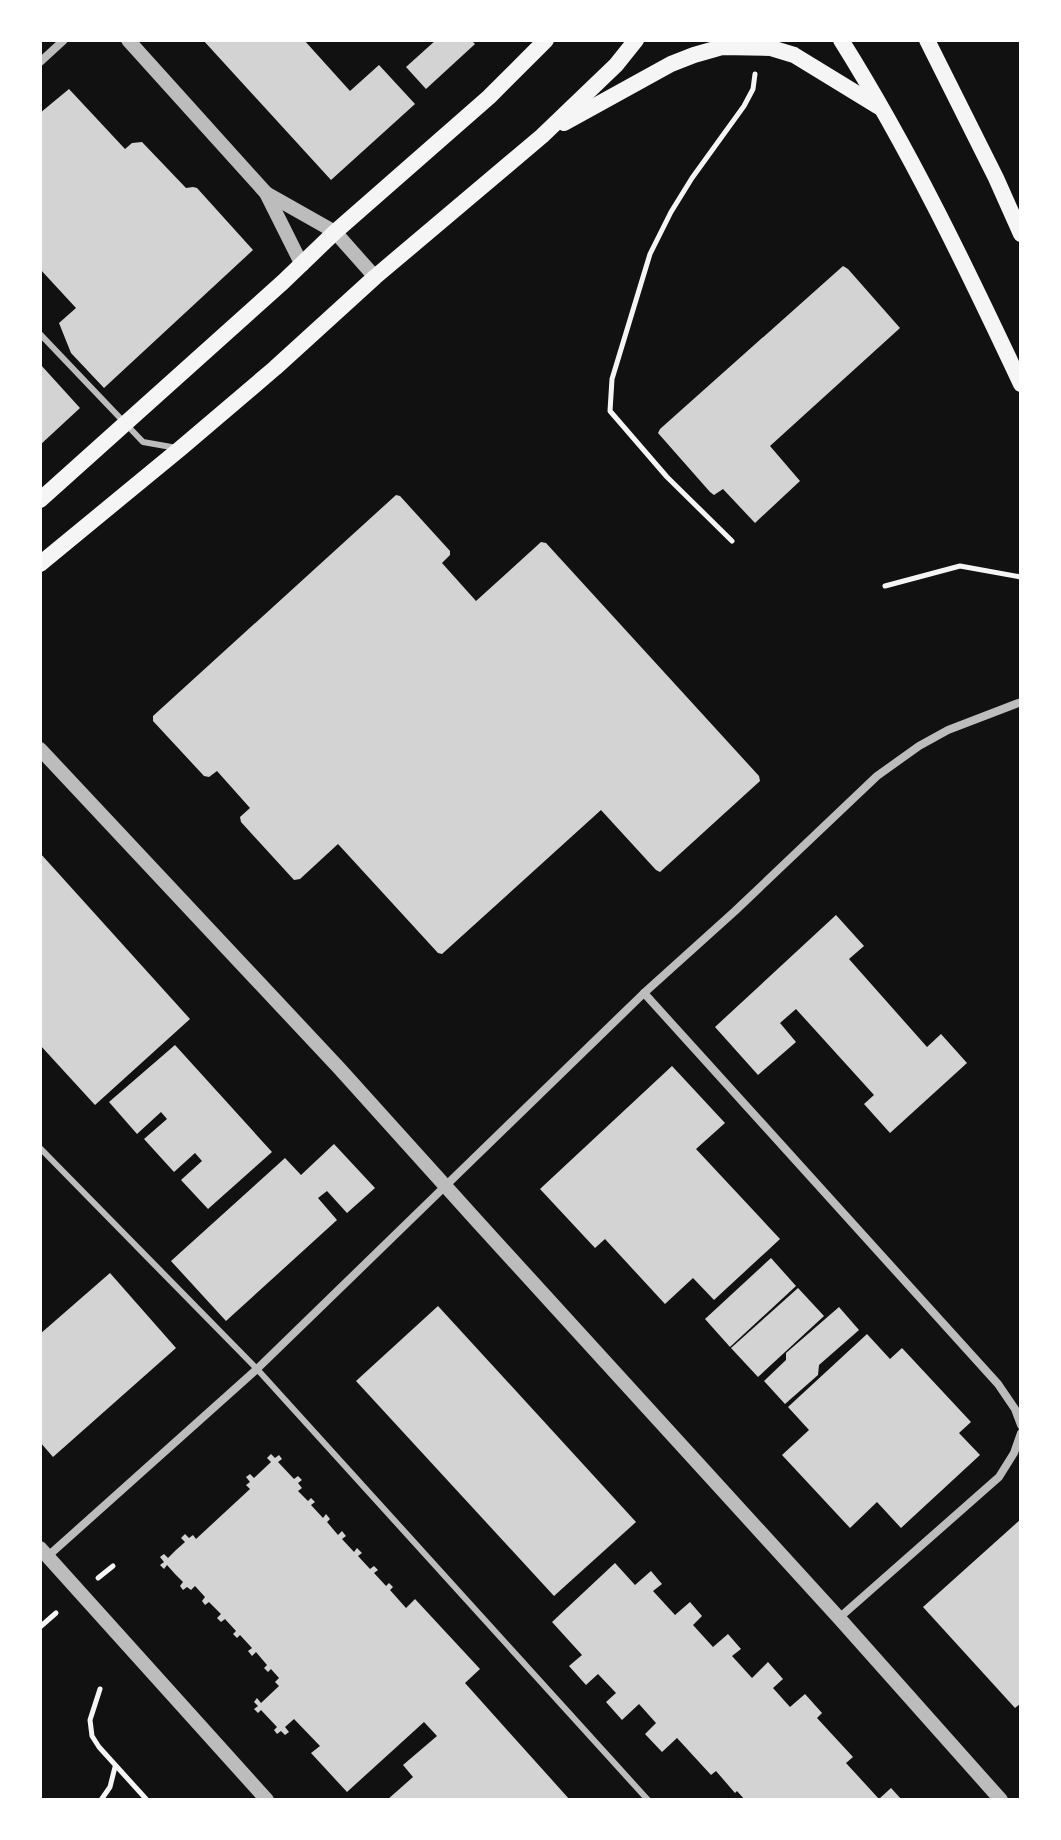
<svg xmlns="http://www.w3.org/2000/svg" width="1061" height="1840" font-family="Figtree,sans-serif">
  <style>
    .building { fill: #d3d3d3 }
    .lines { fill: none; stroke-linecap: round; stroke-linejoin: round }
    .path { stroke: #f5f5f5; stroke-width: 5 }
    .service { stroke: #bcbcbc; stroke-width: 6 }
    .minor { stroke: #bcbcbc; stroke-width: 8 }
    .tertiary { stroke: #bcbcbc; stroke-width: 14 }
    .secondary { stroke: #f5f5f5; stroke-width: 16 }
  </style>
  <rect width="100%" height="100%" fill="#111"/>
  <g class="building">
    <polygon points="203,40 304,40 350,91 379,65 415,104 331,180"/>
    <polygon points="436,40 471,40 475,44 426,89 406,67"/>
    <polygon points="69,89 125,149 132,143 142,142 186,188 193,187 197,188 253,250 104,388 71,353 59,323 76,308 40,269 40,113"/>
    <polygon points="843,266 848,269 900,328 770,446 800,481 755,523 723,489 714,495 710,492 658,433 660,429"/>
    <polygon points="40,364 80,408 40,445"/>
    <polygon points="396,495 400,496 450,551 450,555 442,563 476,601 541,542 546,543 759,776 760,781 660,872 656,870 601,810 442,954 438,953 338,844 300,879 294,880 241,822 240,817 250,808 217,771 209,777 204,776 153,721 153,716"/>
    <polygon points="40,853 190,1019 95,1105 40,1045"/>
    <polygon points="836,915 864,946 849,959 927,1047 941,1034 967,1063 890,1133 864,1104 874,1095 796,1009 780,1023 796,1042 758,1075 715,1027"/>
    <polygon points="175,1045 272,1152 208,1209 181,1180 202,1161 195,1153 174,1172 144,1139 167,1119 161,1112 137,1134 109,1102"/>
    <polygon points="672,1066 725,1123 696,1149 780,1239 714,1300 693,1278 665,1304 605,1239 595,1248 540,1189"/>
    <polygon points="334,1144 375,1188 347,1213 327,1191 318,1198 337,1220 226,1321 171,1261 285,1158 301,1175"/>
    <polygon points="771,1258 796,1286 730,1347 705,1319"/>
    <polygon points="110,1273 176,1348 53,1457 40,1442 40,1334"/>
    <polygon points="798,1288 824,1316 758,1377 731,1348"/>
    <polygon points="438,1306 636,1522 554,1596 356,1381"/>
    <polygon points="839,1307 859,1330 819,1365 818,1375 785,1404 764,1381 786,1360 786,1353"/>
    <polygon points="867,1334 890,1359 902,1348 971,1422 959,1433 980,1455 901,1528 877,1502 850,1528 782,1455 809,1430 788,1407"/>
    <polygon points="271,1454 275,1458 279,1455 282,1459 278,1462 294,1479 298,1476 302,1480 298,1483 302,1488 298,1491 308,1501 311,1498 315,1502 311,1505 323,1518 326,1514 330,1519 327,1522 338,1535 342,1531 346,1536 342,1539 354,1552 357,1548 362,1553 358,1556 370,1569 374,1566 378,1570 374,1573 386,1586 389,1583 393,1587 390,1590 406,1608 415,1599 480,1669 465,1683 570,1800 387,1800 413,1777 403,1765 437,1736 424,1722 347,1792 311,1753 320,1746 294,1719 285,1727 289,1732 285,1735 281,1731 277,1734 274,1730 277,1727 261,1710 258,1713 254,1709 258,1706 254,1702 257,1698 261,1703 279,1686 275,1682 279,1678 271,1669 268,1672 264,1668 267,1665 256,1652 252,1656 248,1651 252,1648 240,1635 237,1638 233,1634 236,1631 225,1619 221,1622 217,1618 221,1614 209,1602 205,1605 202,1601 205,1597 195,1586 191,1590 187,1587 183,1590 180,1586 183,1582 175,1574 167,1565 164,1569 160,1565 164,1562 160,1557 164,1554 168,1558 176,1550 185,1542 181,1538 185,1534 189,1538 193,1535 196,1539 250,1489 246,1485 250,1482 246,1477 250,1474 254,1478 271,1462 267,1458"/>
    <polygon points="1021,1519 1021,1703 1015,1708 923,1607"/>
    <polygon points="615,1563 635,1585 651,1571 662,1584 653,1591 675,1615 690,1602 702,1616 693,1625 713,1647 728,1634 741,1649 732,1656 752,1678 768,1662 783,1679 773,1688 790,1707 805,1694 822,1713 817,1718 853,1757 846,1763 879,1799 891,1788 902,1800 745,1800 737,1791 735,1793 716,1771 711,1775 677,1738 662,1752 645,1734 656,1723 639,1704 622,1720 606,1702 616,1693 598,1674 586,1685 569,1666 582,1655 552,1622"/>
  </g>
  <g class="lines">
    <g class="path">
      <polyline points="732,541 667,477 610,411 612,379 650,254 671,212 692,178 744,106 753,89 755,74"/>
      <polyline points="885,586 960,566 1021,577"/>
      <polyline points="98,1578 113,1566"/>
      <polyline points="40,1627 56,1613"/>
      <polyline points="100,1689 90,1720 92,1736 99,1747 147,1800"/>
      <polyline points="101,1800 110,1787 115,1767"/>
    </g>
    <g class="service">
      <polyline points="40,334 143,442 177,448"/>
      <polyline points="40,1148 257,1369 648,1800"/>
    </g>
    <g class="minor">
      <polyline points="40,62 64,40"/>
      <polyline points="644,993 998,1384 1015,1409 1021,1425"/>
      <polyline points="48,1556 257,1369 644,993 735,911 877,776 919,746 948,730 1021,702"/>
      <polyline points="839,1618 999,1477 1014,1453 1021,1433"/>
    </g>
    <g class="tertiary">
      <polyline points="128,40 266,193 302,265"/>
      <polyline points="266,193 335,232 375,277"/>
      <polyline points="40,749 339,1068 476,1220 839,1618 1001,1800"/>
      <polyline points="40,1548 267,1800"/>
    </g>
    <g class="secondary">
      <path d="M841 40C910 150 966 267 1021 384"/>
      <polyline points="927,40 996,178 1021,234"/>
      <polyline points="564,123 671,64 694,55 722,47 771,48 794,55 879,107"/>
      <polyline points="40,500 283,282 335,232 489,97 546,40"/>
      <polyline points="40,564 181,448 275,368 375,277 542,136 616,65 636,40"/>
    </g>
  </g>
  <rect width="1061" height="1840" fill="none" stroke="#ffffff" stroke-width="84"/>
</svg>
